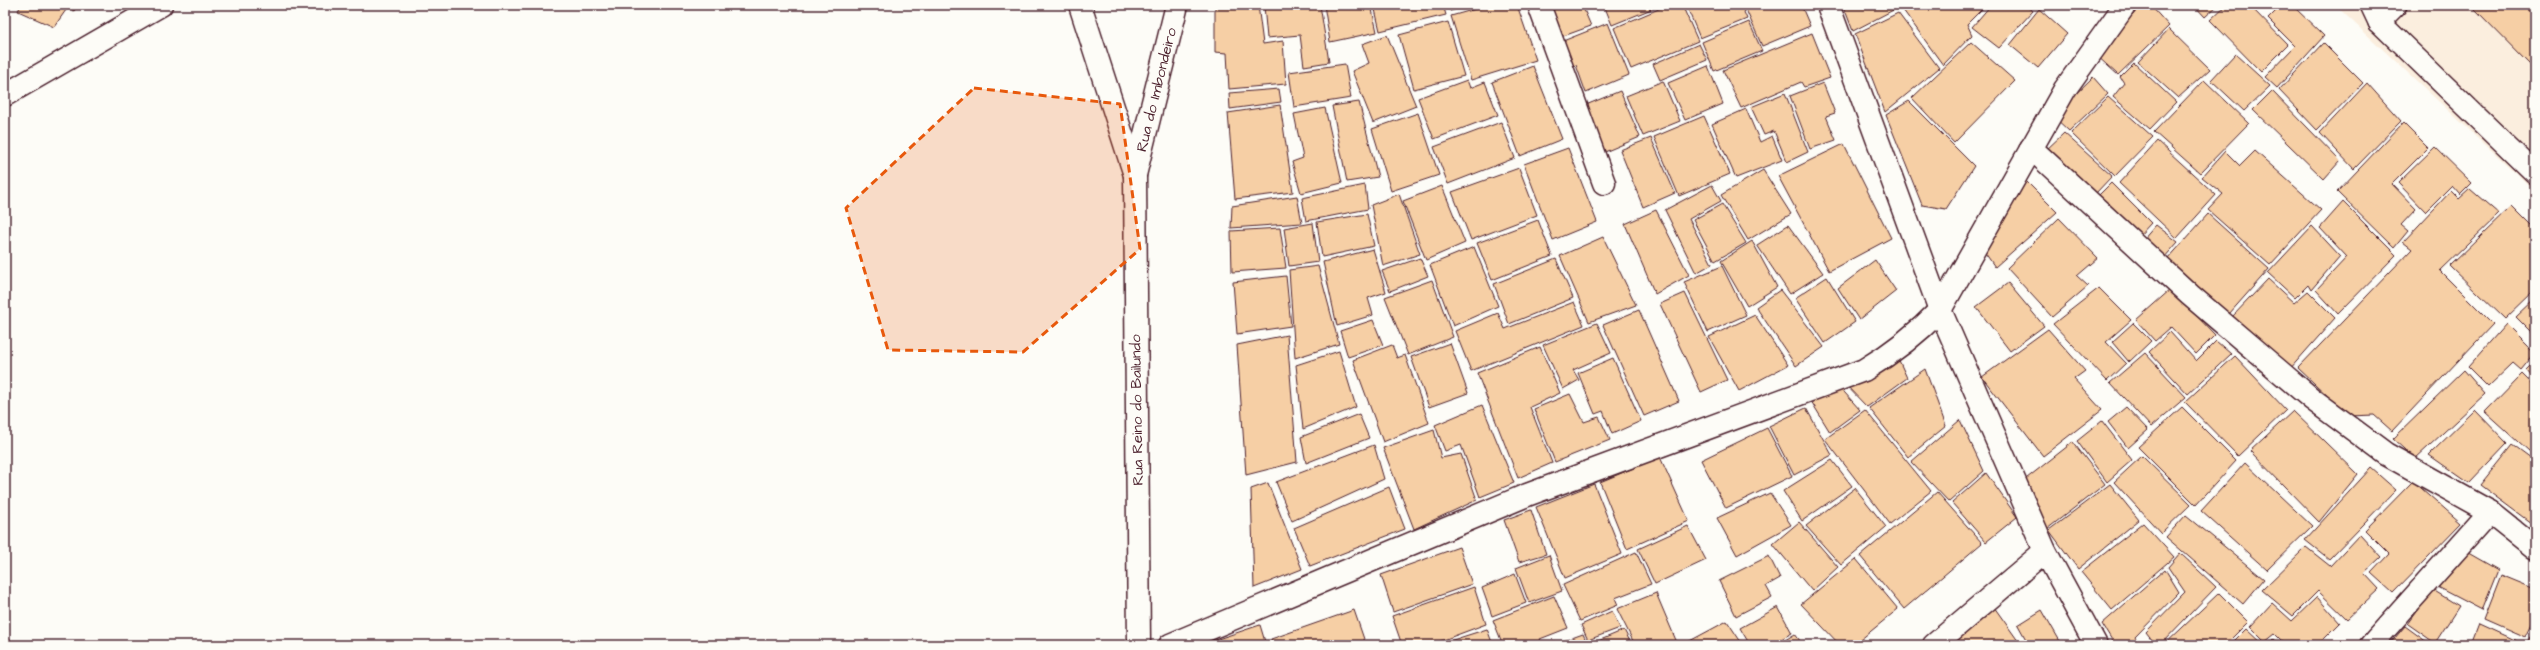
<svg xmlns="http://www.w3.org/2000/svg" width="2540" height="650" viewBox="0 0 2540 650" font-family="'Architects Daughter',sans-serif">
  <rect width="100%" height="100%" fill="#fdfcf7"/>
  <filter id="ink" filterUnits="userSpaceOnUse"><feTurbulence type="fractalNoise" baseFrequency=".025" numOctaves="2"/><feDisplacementMap in="SourceGraphic" scale="8" xChannelSelector="R" yChannelSelector="G"/><feConvolveMatrix kernelMatrix="1 2 1 2 8 2 1 2 1" color-interpolation-filters="sRGB"/></filter>
  <g filter="url(#ink)">
    <!-- built -->
    <path fill="#fbeede" d="M 2335,5 L 2535,5 L 2535,191 Z"/>
    <!-- building -->
    <g fill="#f6cfa5" stroke="#4a1f2b">
      <path d="M 21,5 L 56,5 L 66,10 L 54,27 L 18,11 Z"/>
      <path d="M 64,5 L 77,5 L 74,11 Z"/>
      <path d="M 1258,5 L 1263,44 L 1283,41 L 1286,84 L 1229,89 L 1227,53 L 1215,52 L 1215,7 Z"/>
      <path d="M 1320,5 L 1329,62 L 1304,66 L 1300,35 L 1267,38 L 1264,6 Z"/>
      <path d="M 1324,5 L 1371,5 L 1377,32 L 1330,42 Z"/>
      <path d="M 1374,5 L 1443,5 L 1446,15 L 1380,31 Z"/>
      <path d="M 1449,5 L 1472,5 L 1450,11 Z"/>
      <path d="M 1490,5 L 1517,5 L 1536,60 L 1471,80 L 1451,16 Z"/>
      <path d="M 1545,5 L 1582,5 L 1591,26 L 1558,38 Z"/>
      <path d="M 1604,5 L 1659,5 L 1659,6 L 1612,25 Z"/>
      <path d="M 1668,5 L 1682,5 L 1698,41 L 1631,69 L 1614,28 Z"/>
      <path d="M 1686,5 L 1741,5 L 1747,19 L 1700,38 Z"/>
      <path d="M 1744,5 L 1801,5 L 1810,26 L 1762,46 Z"/>
      <path d="M 1843,5 L 1898,5 L 1899,7 L 1853,31 Z"/>
      <path d="M 1909,5 L 1986,5 L 1967,24 L 1972,35 L 1943,65 L 1903,10 Z"/>
      <path d="M 1991,5 L 2026,5 L 2033,11 L 1999,48 L 1972,27 Z"/>
      <path d="M 2038,5 L 2046,5 L 2042,9 Z"/>
      <path d="M 2142,5 L 2150,5 L 2169,26 L 2118,75 L 2096,55 Z"/>
      <path d="M 2194,5 L 2218,5 L 2205,17 Z"/>
      <path d="M 2226,5 L 2249,5 L 2288,45 L 2261,72 L 2210,20 Z"/>
      <path d="M 2282,5 L 2292,5 L 2324,36 L 2277,88 L 2265,77 L 2295,46 L 2268,19 Z"/>
      <path d="M 2471,5 L 2535,5 L 2535,70 Z"/>
      <path d="M 2039,9 L 2067,34 L 2038,68 L 2010,45 Z"/>
      <path d="M 1898,13 L 1939,68 L 1885,112 L 1855,34 Z"/>
      <path d="M 1448,22 L 1464,76 L 1414,89 L 1399,35 Z"/>
      <path d="M 1749,22 L 1762,51 L 1714,71 L 1702,42 Z"/>
      <path d="M 1608,23 L 1629,75 L 1586,93 L 1576,65 L 1568,69 L 1558,43 Z"/>
      <path d="M 2169,29 L 2210,69 L 2178,98 L 2138,62 Z"/>
      <path d="M 1812,33 L 1830,78 L 1804,87 L 1801,82 L 1741,108 L 1723,70 Z"/>
      <path d="M 1387,35 L 1416,106 L 1373,123 L 1352,71 L 1369,63 L 1362,44 Z"/>
      <path d="M 1971,42 L 2015,81 L 1954,143 L 1912,98 Z"/>
      <path d="M 2323,43 L 2363,83 L 2317,130 L 2279,90 Z"/>
      <path d="M 1699,44 L 1707,60 L 1660,80 L 1653,64 Z"/>
      <path d="M 2235,54 L 2270,86 L 2244,111 L 2211,80 Z"/>
      <path d="M 2134,63 L 2176,102 L 2150,129 L 2113,97 L 2124,83 L 2120,77 Z"/>
      <path d="M 1345,64 L 1351,98 L 1294,107 L 1289,72 Z"/>
      <path d="M 1533,66 L 1562,139 L 1520,156 L 1492,82 Z"/>
      <path d="M 1708,66 L 1723,104 L 1685,120 L 1668,83 Z"/>
      <path d="M 2093,77 L 2108,94 L 2069,131 L 2053,116 Z"/>
      <path d="M 1467,80 L 1470,88 L 1485,82 L 1498,115 L 1434,139 L 1418,98 Z"/>
      <path d="M 2204,80 L 2249,123 L 2200,173 L 2154,132 Z"/>
      <path d="M 1663,81 L 1680,121 L 1643,136 L 1626,96 Z"/>
      <path d="M 1823,83 L 1835,113 L 1826,116 L 1836,140 L 1810,149 L 1790,96 Z"/>
      <path d="M 2367,83 L 2401,121 L 2354,169 L 2320,133 Z"/>
      <path d="M 1279,89 L 1281,102 L 1230,109 L 1229,93 Z"/>
      <path d="M 1620,91 L 1640,137 L 1600,154 L 1581,107 Z"/>
      <path d="M 2272,91 L 2340,161 L 2324,179 L 2253,110 Z"/>
      <path d="M 1785,93 L 1808,152 L 1787,162 L 1774,131 L 1764,135 L 1751,107 Z"/>
      <path d="M 2108,97 L 2153,137 L 2115,176 L 2071,133 Z"/>
      <path d="M 1909,101 L 1974,166 L 1946,209 L 1922,205 L 1886,115 Z"/>
      <path d="M 1359,102 L 1378,177 L 1347,182 L 1332,106 Z"/>
      <path d="M 1280,105 L 1293,192 L 1235,199 L 1228,113 Z"/>
      <path d="M 1325,108 L 1342,183 L 1301,193 L 1292,162 L 1303,158 L 1294,114 Z"/>
      <path d="M 1746,109 L 1760,142 L 1772,136 L 1782,160 L 1736,178 L 1712,124 Z"/>
      <path d="M 1418,113 L 1439,175 L 1391,191 L 1372,129 Z"/>
      <path d="M 1704,116 L 1730,174 L 1679,196 L 1654,137 Z"/>
      <path d="M 1501,122 L 1515,158 L 1448,184 L 1434,147 Z"/>
      <path d="M 2403,123 L 2428,148 L 2392,184 L 2416,209 L 2401,225 L 2408,231 L 2394,248 L 2337,192 Z"/>
      <path d="M 2064,133 L 2112,176 L 2095,194 L 2045,151 Z"/>
      <path d="M 1651,138 L 1675,193 L 1643,207 L 1620,150 Z"/>
      <path d="M 2157,141 L 2216,195 L 2177,238 L 2119,183 Z"/>
      <path d="M 1844,144 L 1891,238 L 1829,271 L 1778,176 Z"/>
      <path d="M 2435,147 L 2472,183 L 2460,195 L 2452,186 L 2426,212 L 2398,183 Z"/>
      <path d="M 1568,148 L 1597,222 L 1553,240 L 1524,164 Z"/>
      <path d="M 2225,151 L 2240,166 L 2255,151 L 2321,210 L 2270,265 L 2208,210 L 2223,194 L 2202,177 Z"/>
      <path d="M 1519,168 L 1537,215 L 1471,240 L 1452,192 Z"/>
      <path d="M 1763,170 L 1791,214 L 1748,240 L 1721,195 Z"/>
      <path d="M 2025,180 L 2057,212 L 1995,267 L 1983,250 Z"/>
      <path d="M 2111,183 L 2151,223 L 2139,236 L 2097,197 Z"/>
      <path d="M 1365,185 L 1368,209 L 1306,221 L 1302,198 Z"/>
      <path d="M 1712,185 L 1721,201 L 1689,219 L 1712,264 L 1696,273 L 1665,210 Z"/>
      <path d="M 1442,186 L 1465,243 L 1426,260 L 1403,201 Z"/>
      <path d="M 2470,189 L 2499,214 L 2440,271 L 2493,324 L 2392,431 L 2374,415 L 2349,416 L 2298,368 L 2412,249 L 2403,242 L 2451,191 L 2459,199 Z"/>
      <path d="M 1399,194 L 1420,254 L 1383,266 L 1371,205 Z"/>
      <path d="M 1297,196 L 1302,223 L 1231,228 L 1232,206 Z"/>
      <path d="M 2343,202 L 2396,255 L 2338,314 L 2316,290 L 2347,257 L 2320,228 Z"/>
      <path d="M 1722,204 L 1746,243 L 1715,261 L 1693,220 Z"/>
      <path d="M 2512,206 L 2535,229 L 2535,290 L 2505,319 L 2450,266 Z"/>
      <path d="M 1656,210 L 1689,275 L 1655,294 L 1625,224 Z"/>
      <path d="M 1367,214 L 1374,246 L 1322,257 L 1317,222 Z"/>
      <path d="M 2208,214 L 2269,269 L 2229,314 L 2167,260 Z"/>
      <path d="M 2059,218 L 2098,258 L 2077,276 L 2088,286 L 2052,317 L 2007,268 Z"/>
      <path d="M 1538,220 L 1552,256 L 1492,280 L 1477,243 Z"/>
      <path d="M 1313,223 L 1318,262 L 1289,266 L 1284,228 Z"/>
      <path d="M 1788,225 L 1823,273 L 1790,294 L 1757,245 Z"/>
      <path d="M 2156,225 L 2178,242 L 2163,259 L 2142,241 Z"/>
      <path d="M 2312,226 L 2340,256 L 2311,290 L 2308,285 L 2295,298 L 2268,273 Z"/>
      <path d="M 1280,228 L 1286,268 L 1232,272 L 1231,231 Z"/>
      <path d="M 1603,237 L 1636,305 L 1589,322 L 1560,256 Z"/>
      <path d="M 1752,241 L 1777,287 L 1747,306 L 1721,261 Z"/>
      <path d="M 1474,247 L 1498,306 L 1453,326 L 1430,265 Z"/>
      <path d="M 1373,249 L 1386,292 L 1368,298 L 1373,315 L 1337,326 L 1323,262 Z"/>
      <path d="M 1420,258 L 1428,276 L 1390,291 L 1382,271 Z"/>
      <path d="M 1556,259 L 1573,298 L 1509,324 L 1494,284 Z"/>
      <path d="M 1875,260 L 1896,291 L 1859,320 L 1838,288 Z"/>
      <path d="M 1318,266 L 1339,344 L 1295,358 L 1289,270 Z"/>
      <path d="M 1722,266 L 1746,315 L 1708,332 L 1684,282 Z"/>
      <path d="M 1286,276 L 1291,326 L 1237,334 L 1233,282 Z"/>
      <path d="M 1827,277 L 1855,322 L 1825,343 L 1795,298 Z"/>
      <path d="M 2268,279 L 2294,303 L 2308,291 L 2335,318 L 2289,370 L 2232,317 Z"/>
      <path d="M 1432,280 L 1453,337 L 1408,355 L 1385,297 Z"/>
      <path d="M 2008,283 L 2044,326 L 2010,351 L 1976,307 Z"/>
      <path d="M 2099,288 L 2131,320 L 2106,342 L 2126,363 L 2107,381 L 2053,324 Z"/>
      <path d="M 2171,289 L 2215,335 L 2196,354 L 2171,327 L 2155,341 L 2136,320 Z"/>
      <path d="M 1780,290 L 1824,347 L 1796,366 L 1756,307 Z"/>
      <path d="M 1685,293 L 1727,380 L 1701,392 L 1660,304 Z"/>
      <path d="M 2535,299 L 2535,336 L 2516,317 Z"/>
      <path d="M 1574,302 L 1584,325 L 1471,371 L 1455,331 L 1498,313 L 1505,329 Z"/>
      <path d="M 1639,310 L 1679,401 L 1644,416 L 1603,325 Z"/>
      <path d="M 1755,315 L 1788,365 L 1739,391 L 1709,337 Z"/>
      <path d="M 1373,320 L 1383,345 L 1348,357 L 1340,331 Z"/>
      <path d="M 1597,323 L 1611,353 L 1573,370 L 1579,380 L 1563,389 L 1543,345 Z"/>
      <path d="M 2133,323 L 2151,341 L 2129,362 L 2112,342 Z"/>
      <path d="M 2506,324 L 2535,353 L 2521,370 L 2513,363 L 2488,387 L 2468,367 Z"/>
      <path d="M 2048,329 L 2085,371 L 2074,379 L 2102,410 L 2043,456 L 1982,377 Z"/>
      <path d="M 2170,332 L 2196,361 L 2216,341 L 2231,354 L 2188,394 L 2149,352 Z"/>
      <path d="M 1287,335 L 1297,462 L 1246,475 L 1237,345 Z"/>
      <path d="M 1450,343 L 1468,393 L 1429,407 L 1411,357 Z"/>
      <path d="M 1392,345 L 1397,358 L 1405,355 L 1429,423 L 1383,442 L 1353,360 Z"/>
      <path d="M 1540,347 L 1560,393 L 1530,407 L 1552,463 L 1518,478 L 1477,373 Z"/>
      <path d="M 1339,351 L 1356,407 L 1303,429 L 1296,365 Z"/>
      <path d="M 2145,353 L 2186,397 L 2151,427 L 2110,383 Z"/>
      <path d="M 1897,356 L 1907,378 L 1867,407 L 1843,382 Z"/>
      <path d="M 2235,356 L 2286,410 L 2238,456 L 2185,402 Z"/>
      <path d="M 1613,358 L 1641,421 L 1612,434 L 1603,411 L 1595,414 L 1578,373 Z"/>
      <path d="M 2535,361 L 2535,380 L 2526,370 Z"/>
      <path d="M 1925,369 L 1946,426 L 1908,457 L 1869,408 Z"/>
      <path d="M 2464,370 L 2485,394 L 2415,459 L 2393,439 Z"/>
      <path d="M 2522,374 L 2535,387 L 2535,445 L 2529,452 L 2485,412 Z"/>
      <path d="M 1837,384 L 1860,410 L 1830,432 L 1811,401 Z"/>
      <path d="M 1570,394 L 1584,422 L 1599,417 L 1610,440 L 1555,462 L 1534,409 Z"/>
      <path d="M 1482,405 L 1514,483 L 1480,497 L 1461,445 L 1445,451 L 1435,425 Z"/>
      <path d="M 2126,407 L 2148,430 L 2128,448 L 2108,422 Z"/>
      <path d="M 2182,407 L 2236,461 L 2196,505 L 2138,447 Z"/>
      <path d="M 1806,408 L 1832,455 L 1794,475 L 1769,426 Z"/>
      <path d="M 1865,410 L 1931,491 L 1890,524 L 1825,439 Z"/>
      <path d="M 2475,410 L 2507,443 L 2469,483 L 2429,455 Z"/>
      <path d="M 2293,411 L 2358,474 L 2319,522 L 2250,451 Z"/>
      <path d="M 1359,414 L 1369,438 L 1306,463 L 1301,437 Z"/>
      <path d="M 1960,420 L 1984,471 L 1949,502 L 1911,462 Z"/>
      <path d="M 2102,421 L 2132,460 L 2107,482 L 2077,441 Z"/>
      <path d="M 1767,428 L 1792,476 L 1726,508 L 1701,460 Z"/>
      <path d="M 1434,430 L 1441,458 L 1461,454 L 1477,500 L 1414,529 L 1383,448 Z"/>
      <path d="M 2073,442 L 2105,484 L 2047,529 L 2029,505 L 2035,499 L 2022,482 Z"/>
      <path d="M 1374,445 L 1384,479 L 1292,521 L 1276,482 Z"/>
      <path d="M 2512,445 L 2535,462 L 2535,526 L 2480,485 Z"/>
      <path d="M 2142,456 L 2191,504 L 2161,533 L 2114,482 Z"/>
      <path d="M 1660,457 L 1689,521 L 1627,549 L 1600,482 Z"/>
      <path d="M 1832,460 L 1852,486 L 1802,521 L 1783,491 Z"/>
      <path d="M 2245,463 L 2312,526 L 2267,570 L 2201,511 Z"/>
      <path d="M 2371,468 L 2396,490 L 2329,559 L 2305,540 Z"/>
      <path d="M 1986,473 L 2017,517 L 1986,542 L 1952,503 Z"/>
      <path d="M 2413,481 L 2461,523 L 2393,593 L 2371,573 L 2389,554 L 2365,530 Z"/>
      <path d="M 1268,483 L 1302,569 L 1254,588 L 1251,489 Z"/>
      <path d="M 1594,484 L 1622,554 L 1565,578 L 1536,507 Z"/>
      <path d="M 2110,484 L 2139,520 L 2078,569 L 2049,530 Z"/>
      <path d="M 1389,487 L 1405,529 L 1310,566 L 1294,528 Z"/>
      <path d="M 1855,488 L 1886,527 L 1841,565 L 1806,526 Z"/>
      <path d="M 1937,492 L 1982,543 L 1904,609 L 1860,556 Z"/>
      <path d="M 1770,493 L 1791,525 L 1737,555 L 1717,518 Z"/>
      <path d="M 1531,510 L 1546,554 L 1519,562 L 1504,520 Z"/>
      <path d="M 2186,515 L 2264,579 L 2243,604 L 2166,537 Z"/>
      <path d="M 1799,522 L 1838,567 L 1812,591 L 1773,544 Z"/>
      <path d="M 2143,523 L 2174,557 L 2112,610 L 2081,572 Z"/>
      <path d="M 1688,526 L 1706,560 L 1655,584 L 1638,549 Z"/>
      <path d="M 2360,534 L 2381,557 L 2364,573 L 2379,589 L 2347,619 L 2318,591 L 2293,616 L 2262,590 L 2306,547 L 2330,566 Z"/>
      <path d="M 1459,547 L 1472,584 L 1393,612 L 1381,575 Z"/>
      <path d="M 2463,550 L 2498,570 L 2482,610 L 2436,586 Z"/>
      <path d="M 1636,552 L 1651,584 L 1615,598 L 1618,605 L 1580,621 L 1563,585 Z"/>
      <path d="M 2180,553 L 2216,587 L 2160,645 L 2156,645 L 2146,632 L 2185,592 L 2168,567 Z"/>
      <path d="M 1549,555 L 1562,591 L 1529,603 L 1516,568 Z"/>
      <path d="M 1769,556 L 1780,578 L 1766,586 L 1772,597 L 1736,616 L 1719,581 Z"/>
      <path d="M 1856,559 L 1898,609 L 1854,645 L 1840,645 L 1801,604 Z"/>
      <path d="M 2165,569 L 2179,592 L 2135,637 L 2140,645 L 2115,645 L 2102,624 Z"/>
      <path d="M 1515,574 L 1526,603 L 1492,616 L 1482,588 Z"/>
      <path d="M 2501,575 L 2535,589 L 2535,616 L 2525,637 L 2484,619 Z"/>
      <path d="M 1474,587 L 1486,624 L 1430,645 L 1402,645 L 1392,616 Z"/>
      <path d="M 2433,590 L 2459,606 L 2435,643 L 2408,624 Z"/>
      <path d="M 1656,593 L 1678,645 L 1635,645 L 1617,609 Z"/>
      <path d="M 2219,593 L 2248,622 L 2225,645 L 2164,645 Z"/>
      <path d="M 1554,596 L 1568,628 L 1540,639 L 1543,645 L 1503,645 L 1493,620 Z"/>
      <path d="M 2317,597 L 2340,623 L 2318,645 L 2286,645 L 2275,634 L 2265,642 L 2250,627 L 2272,603 L 2292,621 Z"/>
      <path d="M 1778,607 L 1792,633 L 1770,645 L 1750,645 L 1740,628 Z"/>
      <path d="M 1994,607 L 2021,645 L 1947,645 Z"/>
      <path d="M 1354,610 L 1366,645 L 1272,645 L 1271,639 Z"/>
      <path d="M 2042,610 L 2061,643 L 2058,645 L 2029,645 L 2018,625 Z"/>
      <path d="M 1612,611 L 1620,628 L 1588,640 L 1581,625 Z"/>
      <path d="M 1727,621 L 1743,645 L 1687,645 L 1686,643 Z"/>
      <path d="M 2479,624 L 2525,645 L 2471,645 Z"/>
      <path d="M 1260,625 L 1266,645 L 1203,645 L 1203,644 Z"/>
      <path d="M 2405,626 L 2431,645 L 2389,645 Z"/>
      <path d="M 1487,629 L 1493,645 L 1437,645 Z"/>
      <path d="M 2246,629 L 2262,644 L 2230,645 Z"/>
      <path d="M 1624,630 L 1632,645 L 1591,644 Z"/>
      <path d="M 1583,634 L 1588,645 L 1555,645 L 1555,644 Z"/>
      <path d="M 1795,634 L 1803,645 L 1777,645 Z"/>
      <path d="M 2531,637 L 2535,639 L 2535,645 L 2527,645 Z"/>
      <path d="M 2274,639 L 2280,645 L 2268,645 Z"/>
    </g>
    <g fill="none" stroke-linecap="round" stroke-linejoin="round">
      <!-- service casing -->
      <g stroke="#4a1f2b" stroke-width="24">
        <g id="service">
          <path d="M 2371,5 L 2379,22 L 2535,173"/>
          <path d="M 2379,22 L 2396,5"/>
        </g>
      </g>
      <!-- minor casing -->
      <g stroke="#4a1f2b" stroke-width="25">
        <g id="minor">
          <path d="M 1080,5 L 1135,175"/>
          <path d="M 1539,5 L 1604,183"/>
          <path d="M 1828,5 L 1940,310 L 2045,551 L 2096,645"/>
          <path d="M 5,95 L 161,5"/>
          <path d="M 2031,148 L 2190,295 L 2312,399 L 2386,454 L 2490,512 L 2535,548"/>
          <path d="M 1170,645 L 1527,495 L 1864,370 C 1894,352 1916,335 1940,310 L 2065,89 L 2125,5"/>
          <path d="M 1934,645 L 2045,551"/>
          <path d="M 2371,645 L 2490,512"/>
        </g>
      </g>
      <!-- tertiary casing -->
      <g stroke="#4a1f2b" stroke-width="25">
        <g id="tertiary">
          <path id="s1" d="M 1139,645 L 1135,175 L 1177,5"/>
        </g>
      </g>
      <!-- service -->
      <use href="#service" stroke="#fdfcf7" stroke-width="21"/>
      <!-- minor -->
      <use href="#minor" stroke="#fdfcf7" stroke-width="22"/>
      <!-- tertiary -->
      <use href="#tertiary" stroke="#fdfcf7" stroke-width="22"/>
    </g>
  </g>
  <!-- marked area -->
  <path fill="#e8590c" fill-opacity="0.2" stroke="#e8590c" stroke-width="3" stroke-dasharray="8 5" stroke-linejoin="round" d="M 974,88 L 1120,104 L 1140,249 L 1023,352 L 888,350 L 846,208 Z"/>
  <g text-anchor="middle" dominant-baseline="central" stroke-width="3" stroke-linejoin="round" paint-order="stroke">
    <!-- street labels -->
    <g font-size="15" fill="#4a1f2b" stroke="#fdfcf7">
      <text stroke="none"><textPath href="#s1" startOffset="558">Rua do Imbondeiro</textPath></text>
      <text transform="translate(1137 410) rotate(-91)">Rua Reino do Bailundo</text>
    </g>
  </g>
  <!-- margin -->
  <rect width="2540" height="650" fill="none" stroke="#fdfcf7" stroke-width="20"/>
  <rect x="10" y="10" width="2520" height="630" fill="none" stroke="#4a1f2b" stroke-width="1.5" filter="url(#ink)"/>
</svg>
